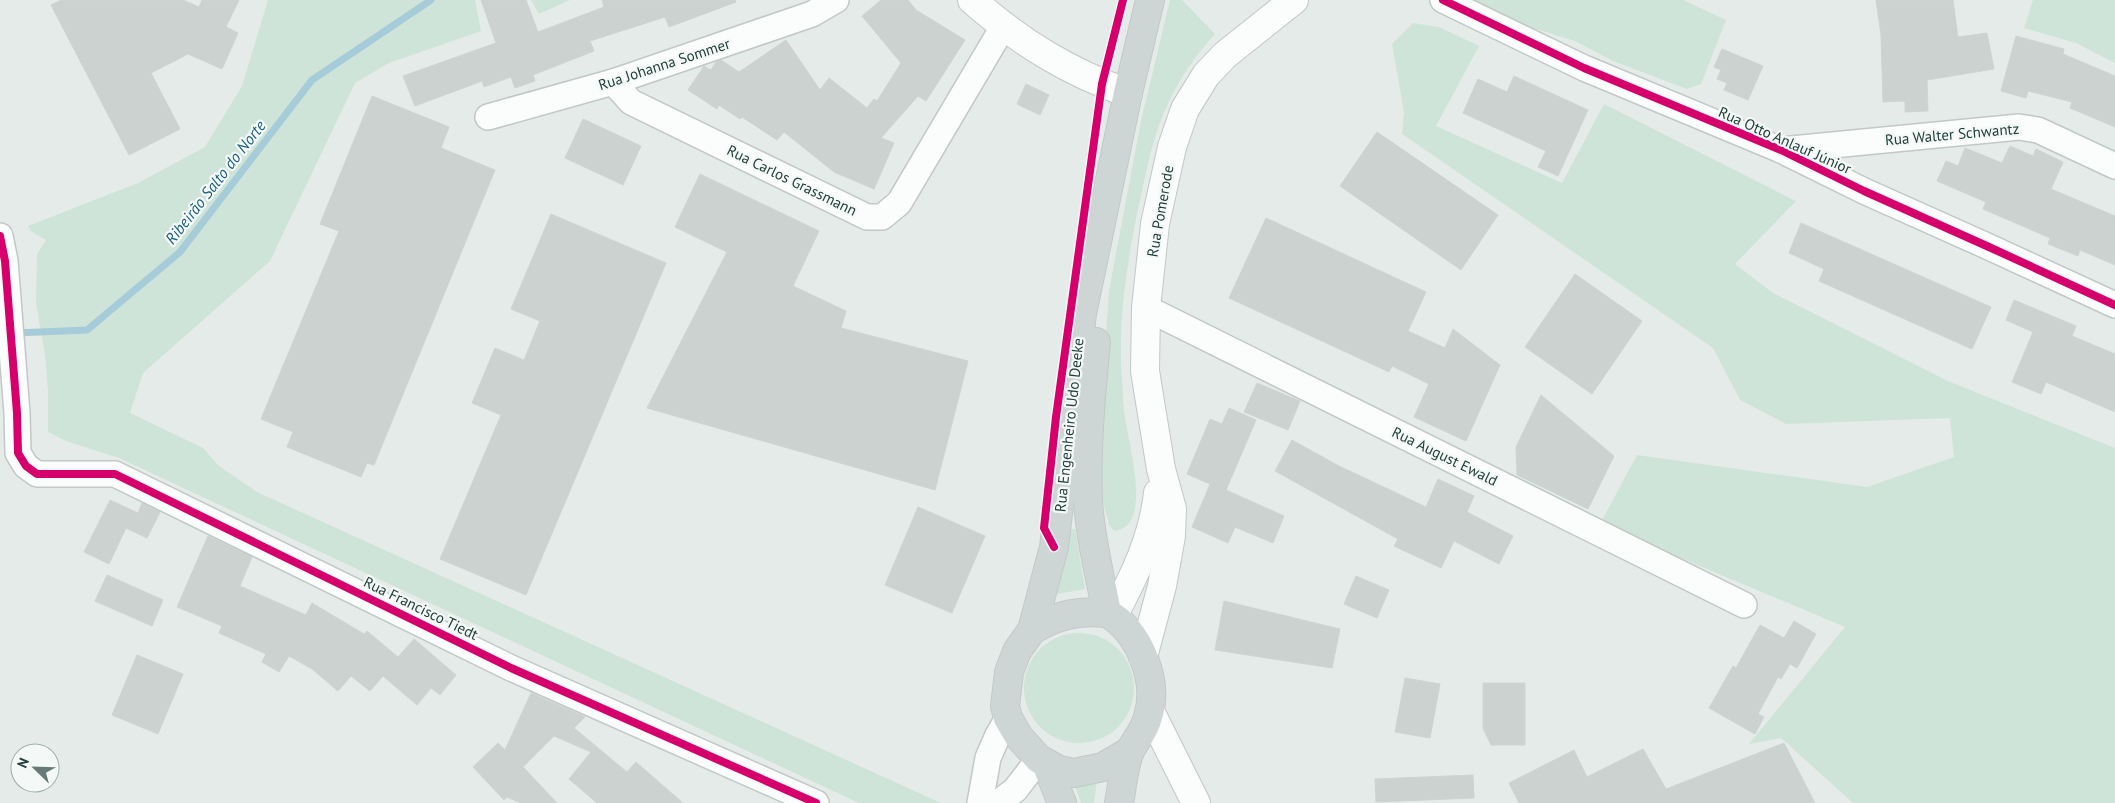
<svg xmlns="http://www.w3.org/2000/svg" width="2115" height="803" viewBox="0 0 2115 803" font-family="'PT Sans',sans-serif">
  <rect width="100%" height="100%" fill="#e5ebe9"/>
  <!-- green -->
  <g fill="#cee4d8">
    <path d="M 268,0 L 475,0 L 481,31 L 389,63 L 355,83 L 270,261 L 143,373 L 130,413 L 203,448 L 219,466 L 257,492 L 941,803 L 859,803 L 119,458 L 66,441 L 48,432 L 48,391 L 45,355 L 36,303 L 37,254 L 46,240 L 32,232 L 28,226 L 138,183 L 205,147 L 242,86 Z"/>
    <path d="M 531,0 L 570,0 L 539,14 Z"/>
    <path d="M 1170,0 L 1182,0 L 1215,34 C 1195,56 1179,79 1167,106 C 1155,131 1149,159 1143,186 C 1129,249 1117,316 1122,381 C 1123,393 1123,406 1125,418 C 1128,441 1154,528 1114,531 L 1109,525 L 1101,494 L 1099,435 L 1109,291 L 1141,121 Z"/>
    <path d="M 1470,0 L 1683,0 L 1726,20 L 1701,84 L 1687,89 L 1613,61 L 1575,41 L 1533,28 Z"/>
    <path d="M 2033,0 L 2115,0 L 2115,63 L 2076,43 L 2024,28 Z"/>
    <path d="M 1413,23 L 1439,27 L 1479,46 L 1436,126 L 1562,183 L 1604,104 L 1796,201 L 1735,264 L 1773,293 L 1948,381 L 2115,448 L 2115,803 L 1853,803 L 1781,738 L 1749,744 L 1845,627 L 1600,524 L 1637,455 L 1867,487 L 1954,457 L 1950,418 L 1786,424 L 1740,400 L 1713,348 L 1402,134 L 1404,112 L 1392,44 Z"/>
    <path d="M 1071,529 L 1075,529 L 1085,589 L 1057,594 Z"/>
    <circle cx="1079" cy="688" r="55"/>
    <path d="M 1072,777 L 1097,780 L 1094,803 L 1081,803 Z"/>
  </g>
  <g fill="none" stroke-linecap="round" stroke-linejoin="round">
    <!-- stream -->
    <path stroke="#a6ccda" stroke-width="7" d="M 15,333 L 87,330 L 180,252 L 312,80 L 431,0"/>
  </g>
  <!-- building -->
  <g fill="#ccd2d0" stroke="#ced4d2">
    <path d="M 61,0 L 183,0 L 199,7 L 202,0 L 239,0 L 226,27 L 238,33 L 222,69 L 188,54 L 151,73 L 180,129 L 129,155 L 51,5 Z"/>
    <path d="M 481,0 L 526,0 L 538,32 L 604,7 L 602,0 L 735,0 L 736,2 L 669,27 L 665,17 L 590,41 L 594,51 L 533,75 L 535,81 L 515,88 L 511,77 L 484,87 L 482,81 L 415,106 L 403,76 L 496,43 Z"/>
    <path d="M 881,0 L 908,0 L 916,10 L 965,40 L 926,101 L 918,96 L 881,138 L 894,143 L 874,189 L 834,172 L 784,132 L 777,140 L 742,117 L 740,119 L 719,105 L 717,109 L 688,90 L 704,66 L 711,70 L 716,62 L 721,60 L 739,72 L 786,40 L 820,90 L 829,78 L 867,108 L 874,99 L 877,101 L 901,63 L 862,16 Z"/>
    <path d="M 1876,0 L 1953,0 L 1958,37 L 1987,33 L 1994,69 L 1927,80 L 1928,111 L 1905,112 L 1905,101 L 1883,102 L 1881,35 Z"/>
    <path d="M 2016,36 L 2064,49 L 2063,54 L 2115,76 L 2115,127 L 2070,108 L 2072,102 L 2028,91 L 2026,98 L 2001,91 Z"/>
    <path d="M 1722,49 L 1763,66 L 1748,100 L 1724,90 L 1727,83 L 1717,79 L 1721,70 L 1714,67 Z"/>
    <path d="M 1514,76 L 1588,110 L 1558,176 L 1538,167 L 1546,151 L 1463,113 L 1478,79 L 1507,92 Z"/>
    <path d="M 1026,84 L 1049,95 L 1040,115 L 1017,104 Z"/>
    <path d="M 372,96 L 449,127 L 441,148 L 495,170 L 374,465 L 367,463 L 361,477 L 287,447 L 293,432 L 261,419 L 339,231 L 320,224 Z"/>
    <path d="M 583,119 L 641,146 L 623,185 L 565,158 Z"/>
    <path d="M 1377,132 L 1498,215 L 1461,270 L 1340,186 Z"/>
    <path d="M 2010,146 L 2033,156 L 2036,149 L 2063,162 L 2051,189 L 2115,216 L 2115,265 L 2080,250 L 2078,256 L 2048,244 L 2050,238 L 1983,209 L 1986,202 L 1937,181 L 1946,161 L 1958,166 L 1965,148 L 2002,163 Z"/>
    <path d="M 700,174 L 819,231 L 793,286 L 846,311 L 841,328 L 968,361 L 935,490 L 647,408 L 727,252 L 675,227 Z"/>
    <path d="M 551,214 L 666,263 L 526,595 L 440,559 L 501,415 L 472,403 L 495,348 L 524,360 L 540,321 L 511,309 Z"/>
    <path d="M 1266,218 L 1426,292 L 1408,331 L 1445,348 L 1453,329 L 1500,365 L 1466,441 L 1414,417 L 1429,384 L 1392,366 L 1389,372 L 1229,298 Z"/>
    <path d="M 1801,223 L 1991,307 L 1972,349 L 1819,281 L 1824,269 L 1789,253 Z"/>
    <path d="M 1575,274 L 1642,321 L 1592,394 L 1525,347 Z"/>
    <path d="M 2014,300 L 2076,326 L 2072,336 L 2115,354 L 2115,412 L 2046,382 L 2041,394 L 2012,382 L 2033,332 L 2006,320 Z"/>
    <path d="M 1257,383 L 1300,401 L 1288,430 L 1244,412 Z"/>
    <path d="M 1541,395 L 1614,456 L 1588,509 L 1517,475 L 1516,447 Z"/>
    <path d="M 1229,408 L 1256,420 L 1226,490 L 1284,516 L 1273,543 L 1235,527 L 1228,543 L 1192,527 L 1210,484 L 1187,474 L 1210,419 L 1222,424 Z"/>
    <path d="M 1292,440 L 1337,465 L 1426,507 L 1438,479 L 1474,496 L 1467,512 L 1513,536 L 1499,564 L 1454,541 L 1441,568 L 1394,546 L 1398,539 L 1275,471 Z"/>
    <path d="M 110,500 L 138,513 L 142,503 L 160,512 L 147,538 L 126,528 L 109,564 L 84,552 Z"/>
    <path d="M 918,507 L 985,536 L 952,613 L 885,585 Z"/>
    <path d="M 208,536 L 252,557 L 240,586 L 306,615 L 312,603 L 364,634 L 367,631 L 398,657 L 414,639 L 456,675 L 440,695 L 431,688 L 417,705 L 383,676 L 370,691 L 351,676 L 338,691 L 312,669 L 289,656 L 279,672 L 262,662 L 266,654 L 219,633 L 222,626 L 177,607 Z"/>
    <path d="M 107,575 L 163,600 L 152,626 L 95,601 Z"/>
    <path d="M 1356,576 L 1389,590 L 1377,618 L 1344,604 Z"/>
    <path d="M 1224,601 L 1340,629 L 1332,668 L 1215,650 Z"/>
    <path d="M 1794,621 L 1816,634 L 1797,668 L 1790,664 L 1781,679 L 1778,677 L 1758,714 L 1764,717 L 1755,734 L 1709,708 L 1733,666 L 1736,668 L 1760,625 L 1784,638 Z"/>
    <path d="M 137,655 L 183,674 L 158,734 L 112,715 Z"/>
    <path d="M 1405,678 L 1440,684 L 1430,738 L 1395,732 Z"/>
    <path d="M 1483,683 L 1525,683 L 1525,745 L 1491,745 L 1483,728 Z"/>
    <path d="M 531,693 L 585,717 L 574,728 L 627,772 L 636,762 L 683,803 L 597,803 L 569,779 L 591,752 L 554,736 L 523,767 L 557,803 L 521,803 L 507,797 L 504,800 L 473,767 L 498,743 L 505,750 Z"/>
    <path d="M 1784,743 L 1815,803 L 1519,803 L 1509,783 L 1574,750 L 1587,777 L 1643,749 L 1666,789 Z"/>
    <path d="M 1473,775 L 1474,798 L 1376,802 L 1375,779 Z"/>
  </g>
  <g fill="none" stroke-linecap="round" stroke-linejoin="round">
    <!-- minor casing -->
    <g stroke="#c2c8c6" stroke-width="28">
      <g id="minor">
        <path d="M 1443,0 L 1584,68 L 1781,150 L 1864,191 L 1989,247 L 2115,305"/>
        <path d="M 613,82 L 631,102 L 867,217 L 882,217 L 899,203 L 1003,27"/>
        <path d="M 488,117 L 613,82 L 812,14 L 836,0"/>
        <path d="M 1781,150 L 2019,127 L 2038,130 L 2115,166"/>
        <path d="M 0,236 L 5,261 L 17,413 L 18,453 L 26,466 L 37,474 L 115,474 L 511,668 L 816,803"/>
        <path d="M 1146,308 L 1744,605"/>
        <path d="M 980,803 L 988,758 L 998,735 L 1008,718"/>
        <path d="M 998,803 L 1015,790 L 1039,759"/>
      </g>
    </g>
    <!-- tertiary casing -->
    <g stroke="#c2c8c6" stroke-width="30">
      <g id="tertiary">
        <path d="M 972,0 C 1020,42 1068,72 1128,93"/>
        <path d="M 1150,711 L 1196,803"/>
      </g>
    </g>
    <!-- secondary casing -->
    <g stroke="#c1c8c6" stroke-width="30">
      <g id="secondary">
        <path d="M 1113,616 C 1134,577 1153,538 1158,493"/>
        <path d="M 1143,657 L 1162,586 L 1171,536 L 1172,509 L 1161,469 L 1145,371 L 1146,308 L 1155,224 L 1172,147 L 1185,109 L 1206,75 L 1225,55 L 1294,0"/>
      </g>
    </g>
    <!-- primary casing -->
    <g stroke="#c1cac8" stroke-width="30">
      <g id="primary">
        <path d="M 1096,342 C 1091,394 1086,448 1088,500 C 1090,537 1100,576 1107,613 C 1140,632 1159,681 1148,717 C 1144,732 1136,739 1130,751 C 1124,764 1122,788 1119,803"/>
        <path d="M 1032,630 C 1057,615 1079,610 1107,613"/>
        <path d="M 1130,751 L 1103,767 L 1074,773 L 1059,770 L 1039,759 L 1019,737 L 1008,718 L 1005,706 L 1009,672 L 1017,651 L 1032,630 L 1054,547 L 1082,314 L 1128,93 L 1150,0"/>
        <path d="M 1046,763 L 1062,803"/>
      </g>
    </g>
    <!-- minor -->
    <use href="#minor" stroke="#fbfcfc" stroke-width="25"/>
    <!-- tertiary -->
    <use href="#tertiary" stroke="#fbfcfc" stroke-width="28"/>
    <!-- secondary -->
    <use href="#secondary" stroke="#fbfcfc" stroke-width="28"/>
    <!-- primary -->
    <use href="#primary" stroke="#ced6d5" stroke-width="28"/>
    <!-- cycleway casing -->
    <g stroke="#f4f9f7" stroke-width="11">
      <g id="cycleway">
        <path d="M 1443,0 L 1584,68 L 1781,150 L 1864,191 L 1989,247 L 2115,305"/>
        <path d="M 0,236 L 5,261 L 17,413 L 18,453 L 26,466 L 37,474 L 115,474 L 511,668 L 816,803"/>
        <path d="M 1054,547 L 1044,528 L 1056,417 L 1102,84 L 1123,0"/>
      </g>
    </g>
    <!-- cycleway -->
    <use href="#cycleway" stroke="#d6006c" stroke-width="8"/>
  </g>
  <g text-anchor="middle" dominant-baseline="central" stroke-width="4.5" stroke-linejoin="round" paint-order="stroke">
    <!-- street labels -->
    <g font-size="15" fill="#223f3b" stroke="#f4f9f7">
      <text transform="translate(664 64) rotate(-18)">Rua Johanna Sommer</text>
      <text transform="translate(1952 134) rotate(-5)">Rua Walter Schwantz</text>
      <text transform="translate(1785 140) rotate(24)">Rua Otto Anlauf Júnior</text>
      <text transform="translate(792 180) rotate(26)">Rua Carlos Grassmann</text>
      <text transform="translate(1160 211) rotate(-80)">Rua Pomerode</text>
      <text transform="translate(1069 425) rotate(-84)">Rua Engenheiro Udo Deeke</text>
      <text transform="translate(1445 456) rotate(26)">Rua August Ewald</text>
      <text transform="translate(421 608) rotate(26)">Rua Francisco Tiedt</text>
    </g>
    <!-- water labels -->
    <g font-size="16" font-style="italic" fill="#1b5e7c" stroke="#f4f9f7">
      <text transform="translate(215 182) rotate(-52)">Ribeirão Salto do Norte</text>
    </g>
  </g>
  <!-- north arrow -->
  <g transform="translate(35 768) rotate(293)"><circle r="24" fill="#f4f9f7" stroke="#a0afac"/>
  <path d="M0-4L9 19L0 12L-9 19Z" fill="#667b78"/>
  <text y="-8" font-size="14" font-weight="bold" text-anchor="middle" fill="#223f3b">N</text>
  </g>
</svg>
